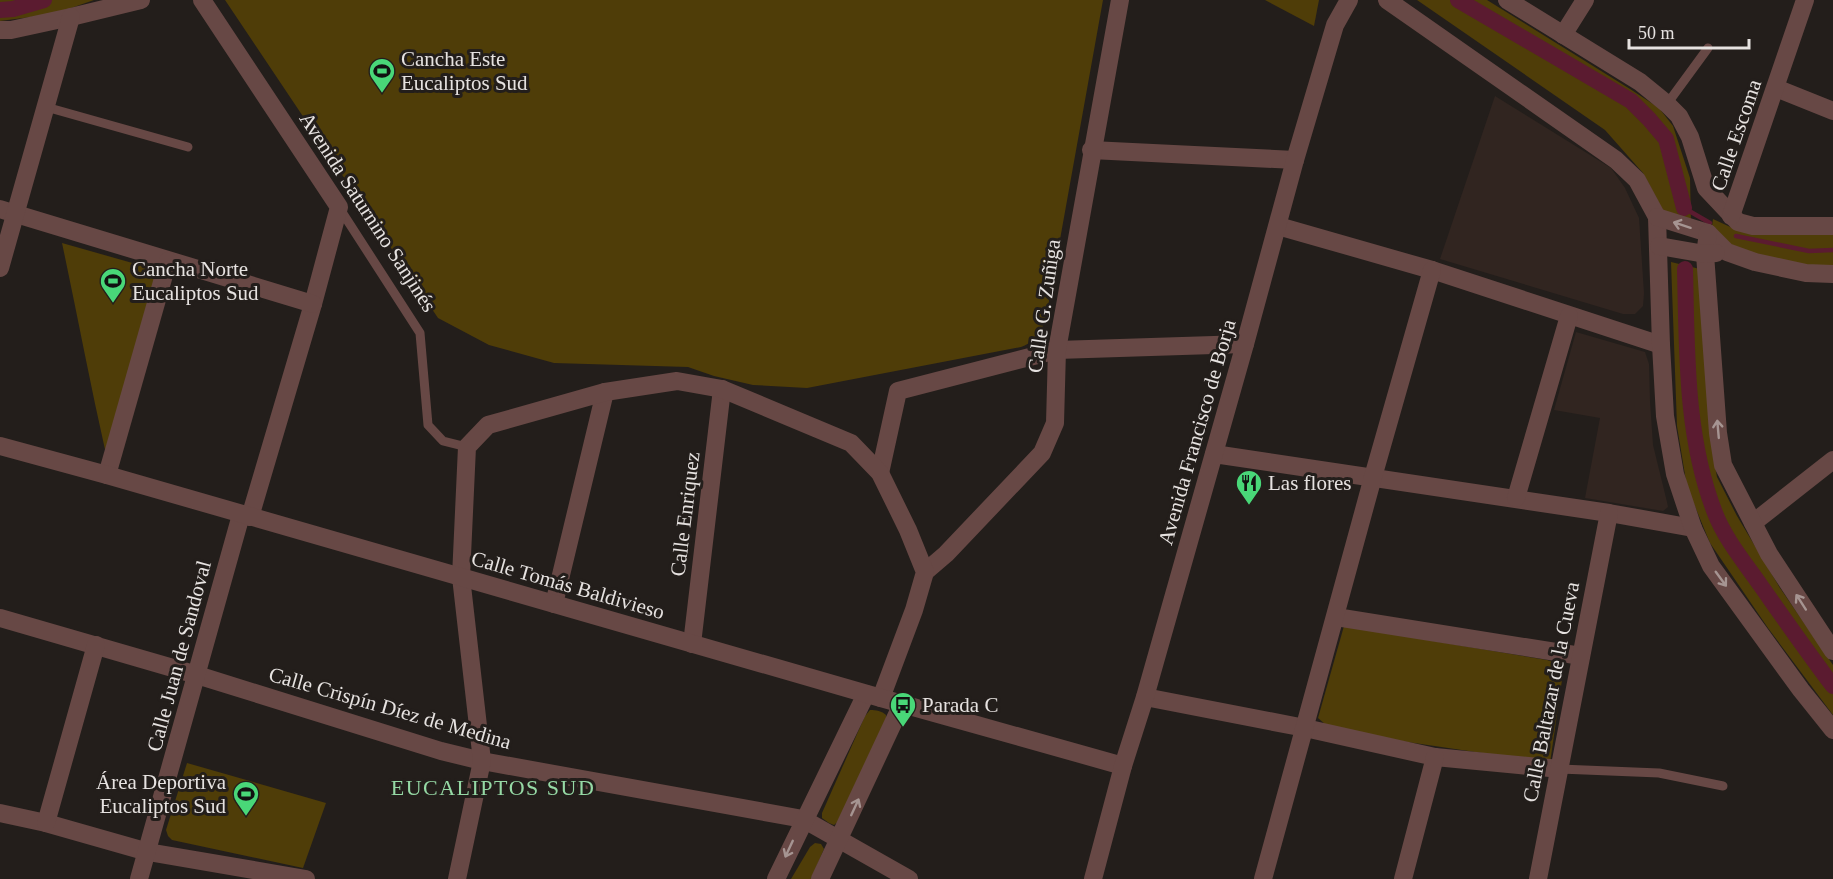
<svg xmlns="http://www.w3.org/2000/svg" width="1833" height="879" viewBox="0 0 1833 879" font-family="Georgia,serif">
  <rect width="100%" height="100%" fill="#231e1b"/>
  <!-- built -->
  <g fill="#312520">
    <path d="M 1495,96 L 1611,168 L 1625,188 L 1639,218 L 1644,293 L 1643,306 L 1635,314 L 1623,314 L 1440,259 Z"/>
    <path d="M 1576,332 L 1645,352 L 1649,364 L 1650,401 L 1653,445 L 1667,502 L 1668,507 L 1663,511 L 1585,498 L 1600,418 L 1554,410 Z"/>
  </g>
  <!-- green -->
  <g fill="#4f3d08">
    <path d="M 0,0 L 94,0 L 54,14 L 0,21 Z"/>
    <path d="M 225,0 L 1103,0 L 1047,312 C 1043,329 1039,340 1021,347 L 807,388 L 753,385 L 714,376 L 688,367 L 554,363 L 489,345 L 438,318 Z"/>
    <path d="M 1265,0 L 1319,0 L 1314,26 Z"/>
    <path d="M 1417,0 L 1487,0 L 1630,89 L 1659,108 L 1673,126 L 1690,178 L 1691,223 L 1665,214 L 1643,173 L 1605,130 Z"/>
    <path d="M 1713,219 L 1739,231 L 1833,234 L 1833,268 L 1817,268 L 1738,250 L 1711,234 Z"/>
    <path d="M 62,243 L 143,266 L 151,270 L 156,278 L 106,454 C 90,384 77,313 62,243 Z"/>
    <path d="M 1671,262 L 1700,269 L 1713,455 L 1717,477 L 1737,516 L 1780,588 L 1833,665 L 1833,715 L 1768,628 L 1710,543 L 1687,487 L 1677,426 Z"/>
    <path d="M 1344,626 L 1547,660 L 1564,666 L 1550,763 L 1333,731 L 1318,718 Z"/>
    <path d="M 870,710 C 876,710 882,711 886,715 L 886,721 L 840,820 L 834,825 L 829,823 L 822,818 L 822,813 L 865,716 Z"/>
    <path d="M 187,763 L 326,803 L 303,868 L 172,840 L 168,836 L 166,830 Z"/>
    <path d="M 815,843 L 821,844 L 824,849 L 811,879 L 791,879 L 810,847 Z"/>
  </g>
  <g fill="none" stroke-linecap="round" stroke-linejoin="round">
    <!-- stream -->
    <g stroke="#5b1b30" stroke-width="4.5">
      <path d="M 1684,208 L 1710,223"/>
      <path d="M 1736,236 L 1809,251 L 1833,250"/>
    </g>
    <!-- canal -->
    <g stroke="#5b1b30" stroke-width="16">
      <path d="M 1458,0 L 1631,101 L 1649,119 L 1666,139 L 1684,208"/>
      <path d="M 0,10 L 13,9 L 44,0"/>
      <path d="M 1685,269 C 1687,349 1685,437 1715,513 C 1725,539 1745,563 1761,586 C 1785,620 1808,653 1833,686"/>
    </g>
    <!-- service -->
    <g stroke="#674845" stroke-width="9">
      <path d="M 1667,104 L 1708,48"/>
      <path d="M 46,107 L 188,147"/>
      <path d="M 340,209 L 420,333 L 428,425 L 443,441 L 467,447"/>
      <path d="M 1560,769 L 1659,773 L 1723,786"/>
    </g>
    <!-- minor -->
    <g stroke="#674845" stroke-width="18">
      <path d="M 202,0 L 339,207 L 313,304 L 250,517"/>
      <path d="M 1507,0 L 1640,82 L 1667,104 L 1679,116 L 1690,137 L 1706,188 L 1738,222 L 1753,226 L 1833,226"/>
      <path d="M 0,30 L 11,30 L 71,17 L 141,0"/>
      <path d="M 1563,35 L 1585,0"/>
      <path d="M 1776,88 L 1833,111"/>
      <path d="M 1091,150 L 1295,160"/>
      <path d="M 0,209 L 313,304"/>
      <path d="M 1731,216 L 1805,0"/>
      <path d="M 1278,226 L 1432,270 L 1661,345"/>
      <path d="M 0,268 L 71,17"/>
      <path d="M 1214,454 L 1609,513 L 1693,528"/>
      <path d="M 880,473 L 898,391 L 1057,350 L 1245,344"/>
      <path d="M 107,475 L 168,261"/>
      <path d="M 1516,498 L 1569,316"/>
      <path d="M 1753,523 L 1833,460"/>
      <path d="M 925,572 L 946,554 L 1042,453 L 1055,423 L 1057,350 L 1120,0"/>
      <path d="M 554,604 L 605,392"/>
      <path d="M 1336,617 L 1581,656"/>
      <path d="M 0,618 L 197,675 L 441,751 L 482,761 L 803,819 L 909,879"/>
      <path d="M 692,644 L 722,389"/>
      <path d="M 1145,697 L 1305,728 L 1435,757 L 1560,769"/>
      <path d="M 0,813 L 46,823 L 148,852 L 306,879"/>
      <path d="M 46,823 L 96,645"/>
      <path d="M 139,879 L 241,515"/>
      <path d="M 457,879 L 482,761 L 461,577 L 467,447 L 488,425 L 605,392 L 677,381 L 722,389 L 851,443 L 880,473 L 908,530 L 925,572 L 914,610 L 881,698"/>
      <path d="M 776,879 L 866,694"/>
      <path d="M 820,879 L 902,704"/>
      <path d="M 1263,879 L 1373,477 L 1432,270"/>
      <path d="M 1403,879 L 1435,757"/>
      <path d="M 1538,879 L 1609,513"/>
    </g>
    <!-- tertiary -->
    <g stroke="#674845" stroke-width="18">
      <path d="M 1387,0 L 1616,160 L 1637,180 L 1657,217 L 1661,345 L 1665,416 L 1675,474 L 1693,528 L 1711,566 L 1801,690 L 1833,730"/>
      <path d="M 1657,217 L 1708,233 L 1727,252 L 1755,262 L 1806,273 L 1833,274"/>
      <path d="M 1708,233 L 1705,254 L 1718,433 L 1723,465 L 1769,554 L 1833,651"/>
      <path d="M 1659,246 L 1705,254 L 1716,253"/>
      <path d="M 0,446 L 107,475 L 881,698 L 1123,766"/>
      <path d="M 1093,879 L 1123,766 L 1145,697 L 1245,344 L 1295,160 L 1335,25 L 1349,0"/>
    </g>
  </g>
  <!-- one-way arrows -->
  <defs><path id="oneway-shaft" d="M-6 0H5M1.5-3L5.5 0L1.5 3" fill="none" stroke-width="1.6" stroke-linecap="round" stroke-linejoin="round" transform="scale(1.5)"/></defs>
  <g stroke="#a69592">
    <use href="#oneway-shaft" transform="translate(1682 225) rotate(-162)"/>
    <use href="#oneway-shaft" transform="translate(1718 429) rotate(-95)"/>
    <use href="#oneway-shaft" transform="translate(1721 579) rotate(54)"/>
    <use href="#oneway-shaft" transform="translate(1801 602) rotate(-123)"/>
    <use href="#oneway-shaft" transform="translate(855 807) rotate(-65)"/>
    <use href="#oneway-shaft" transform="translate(789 849) rotate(115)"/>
  </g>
  <!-- icons -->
  <defs>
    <g id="stadium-pin" transform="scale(1.35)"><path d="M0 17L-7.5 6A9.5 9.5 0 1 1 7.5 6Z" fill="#49d778" stroke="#231e1b"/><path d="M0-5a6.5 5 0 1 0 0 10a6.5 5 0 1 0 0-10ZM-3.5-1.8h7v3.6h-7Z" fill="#111"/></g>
    <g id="restaurant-pin" transform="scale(1.35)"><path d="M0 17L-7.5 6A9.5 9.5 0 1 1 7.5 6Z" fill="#49d778" stroke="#231e1b"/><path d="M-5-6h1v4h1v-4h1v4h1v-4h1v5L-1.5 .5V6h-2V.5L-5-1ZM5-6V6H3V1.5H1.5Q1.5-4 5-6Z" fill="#111"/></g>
    <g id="bus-pin" transform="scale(1.35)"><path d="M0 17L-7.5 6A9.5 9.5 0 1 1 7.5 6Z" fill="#49d778" stroke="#231e1b"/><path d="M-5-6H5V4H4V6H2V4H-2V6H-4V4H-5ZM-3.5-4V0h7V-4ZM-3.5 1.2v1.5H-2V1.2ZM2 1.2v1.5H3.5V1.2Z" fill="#111"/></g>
  </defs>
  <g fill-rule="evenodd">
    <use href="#stadium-pin" x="382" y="71"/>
    <use href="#stadium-pin" x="113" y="281"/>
    <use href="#restaurant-pin" x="1249" y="483"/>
    <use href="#bus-pin" x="903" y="705"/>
    <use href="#stadium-pin" x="246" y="794"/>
  </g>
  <g text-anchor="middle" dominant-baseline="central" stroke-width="6" stroke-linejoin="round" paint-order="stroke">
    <!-- poi labels -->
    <g font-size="21" fill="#e6e2e0" stroke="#231e1b" text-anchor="start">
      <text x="401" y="59">Cancha Este<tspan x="401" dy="24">Eucaliptos Sud</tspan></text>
      <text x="132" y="269">Cancha Norte<tspan x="132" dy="24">Eucaliptos Sud</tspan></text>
      <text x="1268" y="483">Las flores</text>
      <text x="922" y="705">Parada C</text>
      <text x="226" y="782" text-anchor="end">Área Deportiva<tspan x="226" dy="24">Eucaliptos Sud</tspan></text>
    </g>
    <!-- street labels -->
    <g font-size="21" fill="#e6e2e0" stroke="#231e1b">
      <text transform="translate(1736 135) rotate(-71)">Calle Escoma</text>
      <text transform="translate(368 212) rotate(57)">Avenida Saturnino Sanjinés</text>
      <text transform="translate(1044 306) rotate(-82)">Calle G. Zuñiga</text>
      <text transform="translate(1197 432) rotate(-74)">Avenida Francisco de Borja</text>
      <text transform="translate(685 514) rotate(-83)">Calle Enriquez</text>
      <text transform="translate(568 585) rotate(16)">Calle Tomás Baldivieso</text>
      <text transform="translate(179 656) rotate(-75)">Calle Juan de Sandoval</text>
      <text transform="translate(1551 692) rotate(-79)">Calle Baltazar de la Cueva</text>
      <text transform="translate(390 708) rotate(16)">Calle Crispín Díez de Medina</text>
    </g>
    <!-- neighbourhood labels -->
    <g font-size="22" letter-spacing="1.5" fill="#96d9a5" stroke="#231e1b">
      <text x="493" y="787">EUCALIPTOS SUD</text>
    </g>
  </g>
  <!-- scale -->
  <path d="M1629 39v9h120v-9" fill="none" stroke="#e6e2e0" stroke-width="3"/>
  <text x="1638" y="39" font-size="18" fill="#e6e2e0" stroke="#231e1b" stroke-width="4.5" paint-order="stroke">50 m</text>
</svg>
